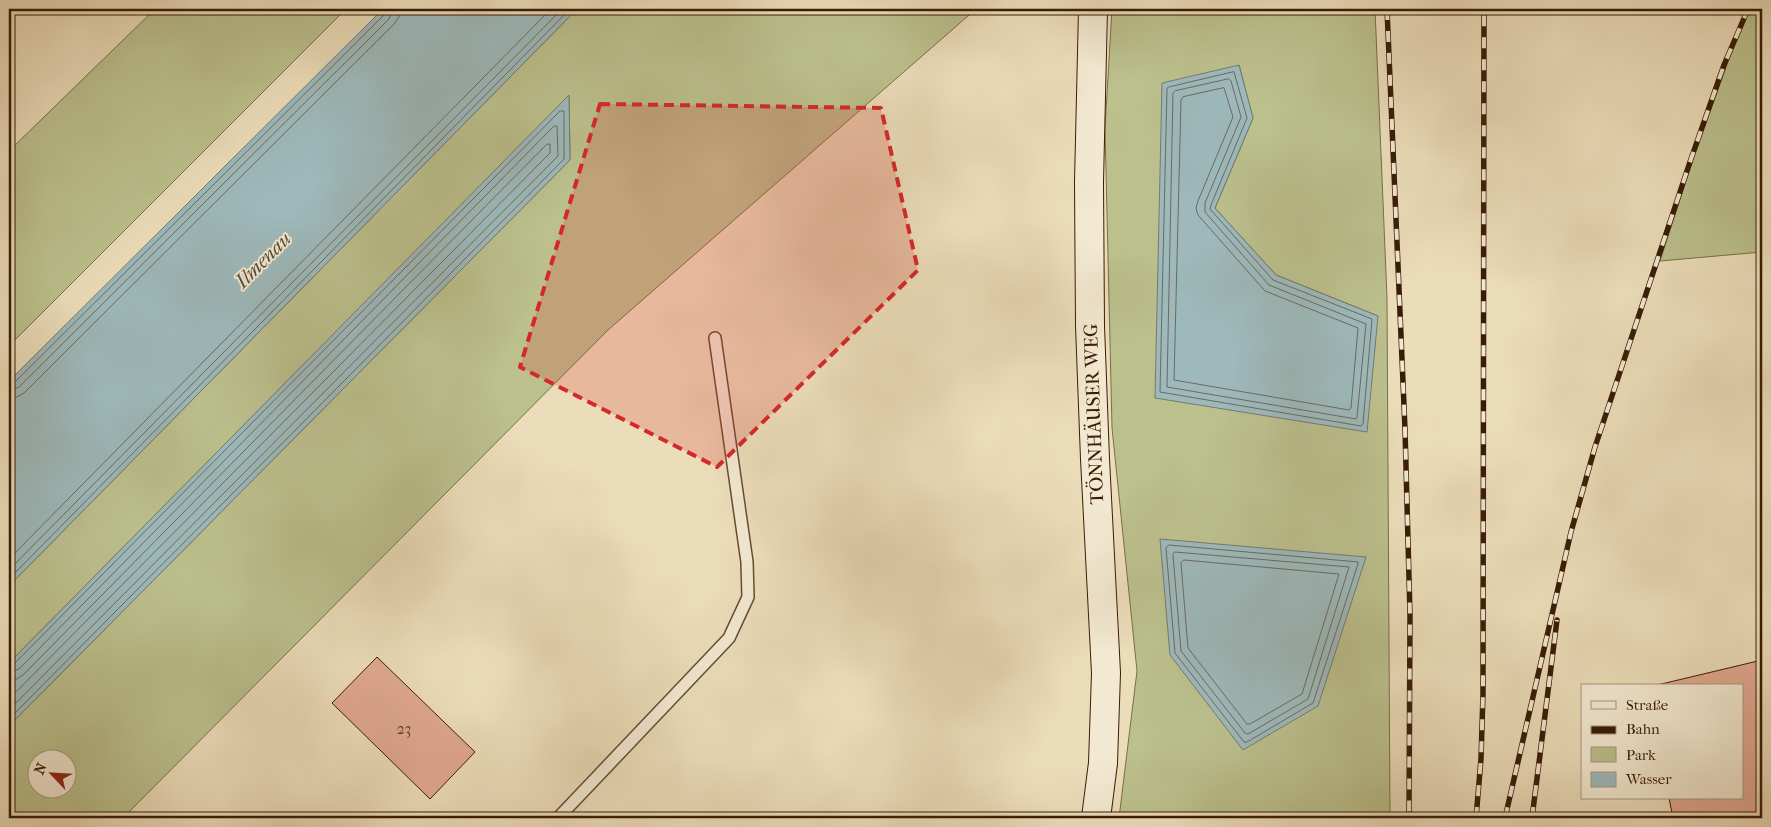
<svg xmlns="http://www.w3.org/2000/svg" width="1771" height="827" viewBox="0 0 1771 827" font-family="'IM FELL French Canon',serif">
  <rect width="100%" height="100%" fill="#ecddba"/>
  <filter id="stains"><feTurbulence type="fractalNoise" baseFrequency=".004" numOctaves="4"/><feColorMatrix values="0 0 0 0 .2 0 0 0 0 .09 0 0 0 0 .02 0 0 0 .5 -.17"/></filter>
  <radialGradient id="worn" r=".72"><stop offset=".6" stop-color="#630" stop-opacity="0"/><stop offset="1" stop-color="#630" stop-opacity=".3"/></radialGradient>
  <!-- green -->
  <g fill="#bbc08d" stroke="#7a6e48" fill-rule="evenodd">
    <path d="M 155,9 L 346,9 L 9,346 L 9,151 Z"/>
    <path d="M 577,9 L 976,9 L 608,330 L 123,818 L 9,818 L 9,726 L 570,160 L 569,96 L 9,663 L 9,586 ZM 38,760 L 68,760 L 68,790 L 38,790 Z"/>
    <path d="M 1112,9 L 1375,9 L 1387,298 L 1390,818 L 1119,818 L 1137,671 L 1112,428 L 1105,128 ZM 1239,65 L 1253,118 L 1215,208 L 1276,275 L 1378,316 L 1155,397 Z"/>
    <path d="M 1747,9 L 1762,9 L 1762,252 L 1660,261 L 1695,153 Z"/>
  </g>
  <!-- water -->
  <g fill="#9db9bb" stroke="#757a72">
    <path d="M 383,9 L 577,9 L 9,586 L 9,381 Z"/>
    <path d="M 1239,65 L 1253,118 L 1215,208 L 1276,275 L 1378,316 L 1367,432 L 1155,398 L 1162,83 Z"/>
    <path d="M 569,95 L 570,160 L 9,726 L 9,663 Z"/>
    <path d="M 1160,539 L 1366,557 L 1318,706 L 1243,750 L 1170,655 Z"/>
  </g>
  <g fill="none" stroke-linecap="round" stroke-linejoin="round">
    <!-- shore -->
    <g stroke="#6b6a60" stroke-width="1">
      <path d="M 1234,72 L 1247,118 L 1211,205 L 1210,209 L 1273,280 L 1372,319 L 1363,424 L 1361,426 L 1160,392 L 1167,88 L 1169,87 Z"/>
      <path d="M 1229,79 L 1231,81 L 1241,117 L 1205,203 L 1205,212 L 1269,285 L 1366,324 L 1357,417 L 1356,419 L 1167,387 L 1173,93 L 1175,91 Z"/>
      <path d="M 1224,88 L 1233,117 L 1198,201 L 1196,208 L 1198,215 L 1265,291 L 1358,328 L 1351,408 L 1349,410 L 1174,380 L 1181,100 L 1183,97 Z"/>
      <path d="M 9,385 L 14,383 L 385,14 L 386,9"/>
      <path d="M 9,391 L 19,387 L 389,19 L 393,9"/>
      <path d="M 9,398 L 17,397 L 24,393 L 394,24 L 399,17 L 400,9"/>
      <path d="M 1169,545 L 1358,562 L 1358,564 L 1313,703 L 1247,742 L 1244,742 L 1175,653 L 1166,548 Z"/>
      <path d="M 1175,552 L 1349,567 L 1308,699 L 1248,734 L 1245,733 L 1181,651 L 1173,555 Z"/>
      <path d="M 9,559 L 551,9"/>
      <path d="M 1184,560 L 1339,574 L 1302,694 L 1250,724 L 1247,724 L 1188,648 L 1181,563 Z"/>
      <path d="M 9,570 L 562,9"/>
      <path d="M 9,579 L 570,9"/>
      <path d="M 9,666 L 14,664 L 560,111 L 564,111 L 564,159 L 9,719"/>
      <path d="M 9,672 L 19,669 L 554,126 L 557,126 L 558,156 L 9,710"/>
      <path d="M 9,680 L 17,679 L 24,674 L 547,144 L 550,144 L 550,153 L 9,699"/>
    </g>
  </g>
  <!-- building -->
  <g fill="#e1a990" stroke="#391c04">
    <path d="M 377,657 L 475,752 L 430,799 L 332,703 Z"/>
    <path d="M 1762,660 L 1762,818 L 1673,818 L 1669,798 L 1742,798 L 1742,686 L 1653,686 Z"/>
  </g>
  <g fill="none" stroke-linecap="round" stroke-linejoin="round">
    <!-- lane casing -->
    <g stroke="#664c32" stroke-width="14">
      <path id="lane" d="M 558,818 L 729,638 L 748,597 L 747,562 L 715,338"/>
    </g>
    <!-- secondary casing -->
    <g stroke="#391c04" stroke-width="30">
      <path id="secondary" d="M 1093,9 L 1089,182 L 1090,326 L 1095,459 L 1106,673 L 1103,763 L 1096,818"/>
    </g>
    <!-- lane -->
    <use href="#lane" stroke="#f3e9d2" stroke-width="11"/>
    <!-- secondary -->
    <use href="#secondary" stroke="#f3e9d2" stroke-width="28"/>
    <!-- rail casing -->
    <g stroke="#391c04" stroke-width="5.5">
      <g id="rail">
        <path d="M 1387,9 L 1405,429 L 1410,615 L 1409,818"/>
        <path d="M 1476,818 L 1481,759 L 1483,694 L 1484,9"/>
        <path d="M 1505,818 L 1571,532 L 1595,447 L 1691,159 L 1724,65 L 1748,9"/>
        <path d="M 1532,818 L 1557,620"/>
      </g>
    </g>
    <!-- rail -->
    <use href="#rail" stroke="#f3e9d2" stroke-width="4" stroke-dasharray="11" stroke-linecap="butt"/>
  </g>
  <!-- marked area -->
  <path fill="#d62828" fill-opacity="0.2" stroke="#d62828" stroke-width="4" stroke-dasharray="10 6" stroke-linejoin="round" d="M 600,104 L 881,108 L 918,270 L 717,467 L 520,367 Z"/>
  <g text-anchor="middle" dominant-baseline="central" stroke-width="4" stroke-linejoin="round" paint-order="stroke">
    <!-- number labels -->
    <g font-size="16" fill="#633f27">
      <text x="404" y="728">23</text>
    </g>
    <!-- street labels -->
    <g font-size="19" fill="#391c04" stroke="#f3e9d2">
      <text transform="translate(1094 414) rotate(-92)">TÖNNHÄUSER WEG</text>
    </g>
    <!-- water labels -->
    <g font-size="20" font-style="italic" fill="#574b3b" stroke="#f3e9d2">
      <text transform="translate(263 260) rotate(-45)">Ilmenau</text>
    </g>
  </g>
  <!-- margin -->
  <rect width="1771" height="827" fill="none" stroke="#ecddba" stroke-width="30"/>
  <rect x="10" y="10" width="1751" height="807" fill="none" stroke="#391c04" stroke-width="2.5"/>
  <rect x="15" y="15" width="1741" height="797" fill="none" stroke="#391c04"/>
  <!-- legend -->
  <rect x="1581" y="684" width="162" height="115" fill="#f3e9d2" stroke="#a99780"/>
  <rect x="1591" y="701" width="25" height="8" fill="#f3e9d2" stroke="#a99780"/>
  <text x="1626" y="710" font-size="15" fill="#391c04">Straße</text>
  <rect x="1591" y="726" width="25" height="8" fill="#391c04" stroke="#a99780"/>
  <text x="1626" y="734" font-size="15" fill="#391c04">Bahn</text>
  <rect x="1591" y="747" width="25" height="15" fill="#bbc08d" stroke="#a99780"/>
  <text x="1626" y="760" font-size="15" fill="#391c04">Park</text>
  <rect x="1591" y="772" width="25" height="15" fill="#9db9bb" stroke="#a99780"/>
  <text x="1626" y="784" font-size="15" fill="#391c04">Wasser</text>
  <!-- north arrow -->
  <g transform="translate(52 774) rotate(295)"><circle r="24" fill="#f3e9d2" stroke="#a99780"/>
  <path d="M0-4L9 19L0 12L-9 19Z" fill="#8f2418"/>
  <text y="-8" font-size="14" font-weight="bold" text-anchor="middle" fill="#391c04">N</text>
  </g>
  <rect width="100%" height="100%" filter="url(#stains)"/>
  <rect width="100%" height="100%" fill="url(#worn)"/>
</svg>
